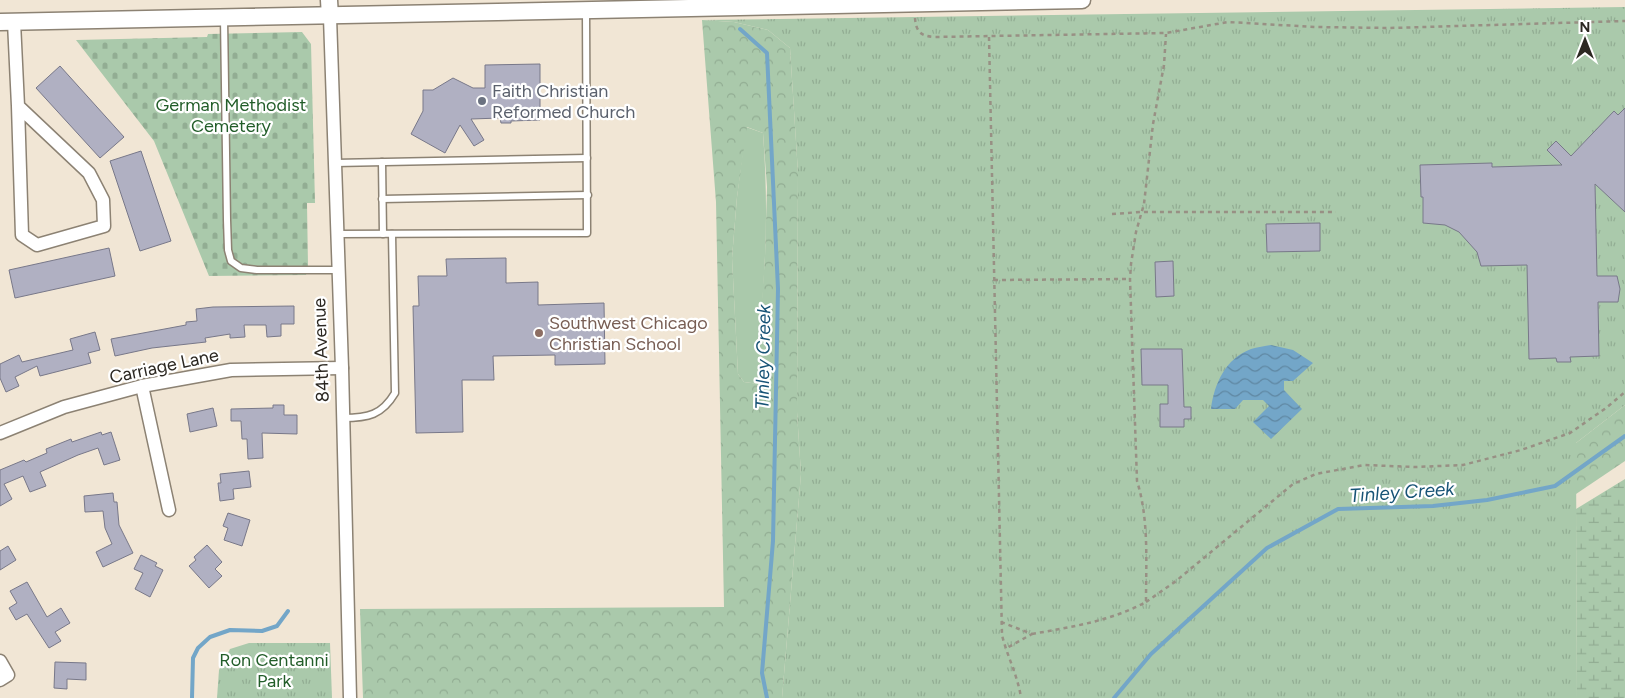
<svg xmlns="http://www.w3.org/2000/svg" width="1625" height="698" viewBox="0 0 1625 698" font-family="Figtree,sans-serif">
  <defs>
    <pattern id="forest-crowns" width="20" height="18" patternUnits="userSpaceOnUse" patternTransform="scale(1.25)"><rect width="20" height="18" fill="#aac9ab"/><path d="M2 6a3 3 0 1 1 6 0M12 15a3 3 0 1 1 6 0" fill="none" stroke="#92ad93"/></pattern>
    <pattern id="wetland-marsh" width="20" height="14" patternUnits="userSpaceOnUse" patternTransform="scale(1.25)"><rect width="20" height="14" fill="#aac9ab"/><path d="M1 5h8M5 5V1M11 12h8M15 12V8" fill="none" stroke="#92ad93"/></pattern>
    <pattern id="cemetery-stones" width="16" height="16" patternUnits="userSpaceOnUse" patternTransform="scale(1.25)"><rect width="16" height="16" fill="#aac9ab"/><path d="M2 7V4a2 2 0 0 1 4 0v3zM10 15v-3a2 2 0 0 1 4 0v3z" fill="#92ad93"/></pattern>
    <pattern id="park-tufts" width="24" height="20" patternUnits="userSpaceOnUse" patternTransform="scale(1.25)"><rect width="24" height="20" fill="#aac9ab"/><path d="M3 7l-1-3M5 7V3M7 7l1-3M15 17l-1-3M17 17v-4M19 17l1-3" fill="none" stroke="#92ad93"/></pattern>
    <pattern id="water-waves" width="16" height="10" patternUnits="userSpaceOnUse" patternTransform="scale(1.25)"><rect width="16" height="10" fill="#73a6c8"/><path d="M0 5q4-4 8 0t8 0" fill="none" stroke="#5f87a2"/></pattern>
  </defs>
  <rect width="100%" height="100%" fill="#f1e6d5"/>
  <!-- green -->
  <path fill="#aac9ab" d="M 746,127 L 763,133 C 766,174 767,215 765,256 C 763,299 759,341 759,384 L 744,382 L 738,374 L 732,258 L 737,197 Z"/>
  <!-- forest -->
  <g fill="url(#forest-crowns)" fill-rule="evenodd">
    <path d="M 702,20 L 734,22 L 768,30 L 790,48 L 798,173 L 797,412 L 801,474 L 782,698 L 363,698 L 360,609 L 724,607 L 716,202 ZM 747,127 L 763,133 L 767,187 L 765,256 L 759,342 L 759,384 L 744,382 L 738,374 L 732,258 L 737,197 Z"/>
    <path d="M 1625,405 L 1625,461 L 1576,494 L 1576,443 Z"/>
  </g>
  <!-- wetland -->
  <path fill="url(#wetland-marsh)" d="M 1625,479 L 1625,698 L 1577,698 L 1576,509 Z"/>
  <!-- cemetery -->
  <path fill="url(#cemetery-stones)" d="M 302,32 L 311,44 L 315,203 L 307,203 L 308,266 L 306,275 L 209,276 L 154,141 L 76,40 L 207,37 L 208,34 Z"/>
  <!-- park -->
  <g fill="url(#park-tufts)">
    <path d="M 1625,7 L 1625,405 L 1576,443 L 1577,698 L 782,698 L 801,474 L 797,412 L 798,173 L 790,48 L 768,30 L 734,22 L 702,20 Z"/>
    <path d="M 249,643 L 330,643 L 332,698 L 217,698 L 219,670 L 230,649 Z"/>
  </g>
  <!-- water -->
  <path fill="url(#water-waves)" d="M 1271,345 L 1293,350 L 1313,363 L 1293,381 L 1284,381 L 1284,390 L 1302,409 L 1271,439 L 1253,422 L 1269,406 L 1263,400 L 1243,400 L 1235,409 L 1211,409 C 1214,384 1226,358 1251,349 C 1257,347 1265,346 1271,345 Z"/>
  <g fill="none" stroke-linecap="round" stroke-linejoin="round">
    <!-- stream -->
    <g stroke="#73a6c8" stroke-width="4">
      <path d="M 740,29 L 767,53 L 778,289 L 773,541 L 762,673 L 767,698"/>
      <path d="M 192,698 L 193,658 L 198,648 L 210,637 L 230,630 L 262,631 L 277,626 L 288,611"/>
      <path d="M 1114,698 L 1151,654 L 1267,548 L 1338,509 L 1433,506 L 1487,500 L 1555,486 L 1625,436"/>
    </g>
  </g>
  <!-- building -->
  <g fill="#b0b0c2" stroke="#787889">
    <path d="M 540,64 L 540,120 L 511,121 L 511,123 L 501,123 L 500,118 L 471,119 L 484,140 L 474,146 L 460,125 L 445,153 L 411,134 L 423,111 L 423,90 L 433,90 L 453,78 L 473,88 L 485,88 L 485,65 Z"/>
    <path d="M 60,66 L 124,137 L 100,158 L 36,88 Z"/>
    <path d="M 1625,108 L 1625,212 L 1595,184 L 1597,276 L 1617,276 L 1620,289 L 1618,302 L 1598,302 L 1599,356 L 1570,357 L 1571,362 L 1557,362 L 1556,358 L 1529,359 L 1527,265 L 1481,266 L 1477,252 L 1459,232 L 1445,225 L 1423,223 L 1423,197 L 1421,197 L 1420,165 L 1492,163 L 1492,167 L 1562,165 L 1547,150 L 1556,141 L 1571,156 L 1614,111 L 1618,115 Z"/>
    <path d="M 141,151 L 171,241 L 140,251 L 110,161 Z"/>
    <path d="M 1320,223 L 1320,251 L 1267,252 L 1266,224 Z"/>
    <path d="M 109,248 L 115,276 L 15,298 L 9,270 Z"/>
    <path d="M 506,258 L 506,283 L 538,282 L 538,305 L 604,303 L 605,364 L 555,365 L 555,355 L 493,356 L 494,380 L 462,380 L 463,432 L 416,433 L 413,306 L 419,306 L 418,276 L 447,276 L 446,259 Z"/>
    <path d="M 1173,261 L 1174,296 L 1156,297 L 1155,262 Z"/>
    <path d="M 294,306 L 294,324 L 281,324 L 281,336 L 267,337 L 266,325 L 244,325 L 245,337 L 230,338 L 230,334 L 205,338 L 206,342 L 152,348 L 115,356 L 111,339 L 186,325 L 186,322 L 197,321 L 196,309 L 213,307 Z"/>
    <path d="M 95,332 L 100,350 L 88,353 L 91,363 L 40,376 L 37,366 L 15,377 L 19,386 L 6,392 L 0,378 L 0,364 L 19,355 L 22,362 L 73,350 L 70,339 Z"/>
    <path d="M 1141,349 L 1182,349 L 1184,407 L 1191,407 L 1191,419 L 1184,419 L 1184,427 L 1160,427 L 1160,404 L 1168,404 L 1168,385 L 1142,385 Z"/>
    <path d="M 273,405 L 284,405 L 284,415 L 297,415 L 297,434 L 262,433 L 263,458 L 248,459 L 247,439 L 242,439 L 241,421 L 231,421 L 231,409 L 273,408 Z"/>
    <path d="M 213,408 L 217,426 L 190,432 L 187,414 Z"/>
    <path d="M 101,432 L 102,435 L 111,432 L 120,460 L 104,465 L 98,448 L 78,455 L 40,472 L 46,486 L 30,492 L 23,476 L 4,484 L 12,499 L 0,506 L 0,470 L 24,460 L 26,462 L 47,453 L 46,449 L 71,439 L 72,442 Z"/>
    <path d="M 249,471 L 251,487 L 233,489 L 234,499 L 220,501 L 218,483 L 221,483 L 220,474 Z"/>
    <path d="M 113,493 L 114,502 L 117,502 L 119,525 L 133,553 L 103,567 L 96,552 L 112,544 L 105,528 L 103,511 L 85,512 L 84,496 Z"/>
    <path d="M 228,513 L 250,520 L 242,546 L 224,540 L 228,528 L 223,526 Z"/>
    <path d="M 207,545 L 222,562 L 215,569 L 222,576 L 209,588 L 189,566 L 196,560 L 194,557 Z"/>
    <path d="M 8,546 L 16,560 L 0,570 L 0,551 Z"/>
    <path d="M 141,555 L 157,563 L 155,566 L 163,570 L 150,597 L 135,589 L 143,573 L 134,569 Z"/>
    <path d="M 27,582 L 47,617 L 61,608 L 70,623 L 55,632 L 61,641 L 49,648 L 27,614 L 16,620 L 9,608 L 17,603 L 10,591 Z"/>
    <path d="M 55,662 L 86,663 L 86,680 L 67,679 L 67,689 L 54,688 Z"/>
  </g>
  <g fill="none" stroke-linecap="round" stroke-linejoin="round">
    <!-- service casing -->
    <g stroke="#8c8273" stroke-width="9">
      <g id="service">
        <path d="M 224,18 L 227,220 L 228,250 L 231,261 L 241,268 L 257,270 L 339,270"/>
        <path d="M 382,162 L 383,234"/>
        <path d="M 335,163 L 587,158"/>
        <path d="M 382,199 L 588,195"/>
        <path d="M 338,234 L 587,233 L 586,11"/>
        <path d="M 343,418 C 368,418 382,415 395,393 L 392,234"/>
      </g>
    </g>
    <!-- minor casing -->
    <g stroke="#8c8273" stroke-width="15">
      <g id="minor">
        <path d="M 330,17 L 342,368 L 350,698"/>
        <path d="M 14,22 L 18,106 L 22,235 L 37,245 L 104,226 L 103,200 L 89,173 L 18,106"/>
        <path d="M 142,386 L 169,510"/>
        <path d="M 0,433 L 64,407 L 142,386 L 231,370 L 342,368"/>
        <path d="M 0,661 L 8,675 L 0,680"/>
      </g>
    </g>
    <!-- tertiary casing -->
    <g stroke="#8c8273" stroke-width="19">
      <g id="tertiary">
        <path d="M 329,0 L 330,17"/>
        <path d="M 0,22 L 1082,0"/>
      </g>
    </g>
    <!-- path -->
    <g stroke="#989084" stroke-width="2.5" stroke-dasharray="4 4" stroke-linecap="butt">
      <path d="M 915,18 C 916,32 921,36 934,37 L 1166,33 L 1228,22 L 1315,27 L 1390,28 L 1625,21"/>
      <path d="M 989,37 L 1002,635 C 1007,656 1018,676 1021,698"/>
      <path d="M 1112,214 L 1141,212 L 1336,212"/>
      <path d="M 994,280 L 1130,279"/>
      <path d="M 1146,602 L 1176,581 L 1293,484 L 1316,474 L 1364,465 L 1415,467 L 1463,465 L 1521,450 L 1570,433 L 1606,408 L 1625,392"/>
      <path d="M 1001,622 L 1032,634 L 1005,649"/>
      <path d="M 1032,634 C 1071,627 1111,621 1146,602 C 1146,562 1149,519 1137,481 L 1130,279 L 1131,264 L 1136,232 L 1144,204 L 1153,124 L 1164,65 L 1166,34"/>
    </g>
    <!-- service -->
    <use href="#service" stroke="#fff" stroke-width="6"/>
    <!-- minor -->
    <use href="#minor" stroke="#fff" stroke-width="12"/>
    <!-- tertiary -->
    <use href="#tertiary" stroke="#fff" stroke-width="16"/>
  </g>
  <!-- markers -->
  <circle fill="#6b7280" stroke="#fff" stroke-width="2" cx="482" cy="101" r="5"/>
  <circle fill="#8d6e63" stroke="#fff" stroke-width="2" cx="539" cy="333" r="5"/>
  <g text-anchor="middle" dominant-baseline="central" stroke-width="4.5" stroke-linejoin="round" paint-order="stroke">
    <!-- worship labels -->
    <g font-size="18" fill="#5b616d" stroke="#fff" text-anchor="start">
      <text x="492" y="91">Faith Christian<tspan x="492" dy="21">Reformed Church</tspan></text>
    </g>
    <!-- park labels -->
    <g font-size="18" fill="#225d29" stroke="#fff">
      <text x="231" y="105">German Methodist<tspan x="231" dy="21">Cemetery</tspan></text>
      <text x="274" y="660">Ron Centanni<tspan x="274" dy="21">Park</tspan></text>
    </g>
    <!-- education labels -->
    <g font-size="18" fill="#785e54" stroke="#fff" text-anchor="start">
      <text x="549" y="323">Southwest Chicago<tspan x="549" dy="21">Christian School</tspan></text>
    </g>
    <!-- street labels -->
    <g font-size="18" fill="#2b2721" stroke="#fff">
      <text transform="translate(321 350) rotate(-92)">84th Avenue</text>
      <text transform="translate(164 366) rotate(-12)">Carriage Lane</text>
    </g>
    <!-- water labels -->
    <g font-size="19" font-style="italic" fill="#175376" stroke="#fff">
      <text transform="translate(763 357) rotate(-89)">Tinley Creek</text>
      <text transform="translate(1402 492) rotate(-4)">Tinley Creek</text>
    </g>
  </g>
  <!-- north arrow -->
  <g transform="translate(1585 40)" stroke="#ffffff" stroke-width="4" paint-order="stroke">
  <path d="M0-4L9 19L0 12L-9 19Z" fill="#2b2721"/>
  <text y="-8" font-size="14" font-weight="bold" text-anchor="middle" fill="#2b2721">N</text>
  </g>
</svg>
